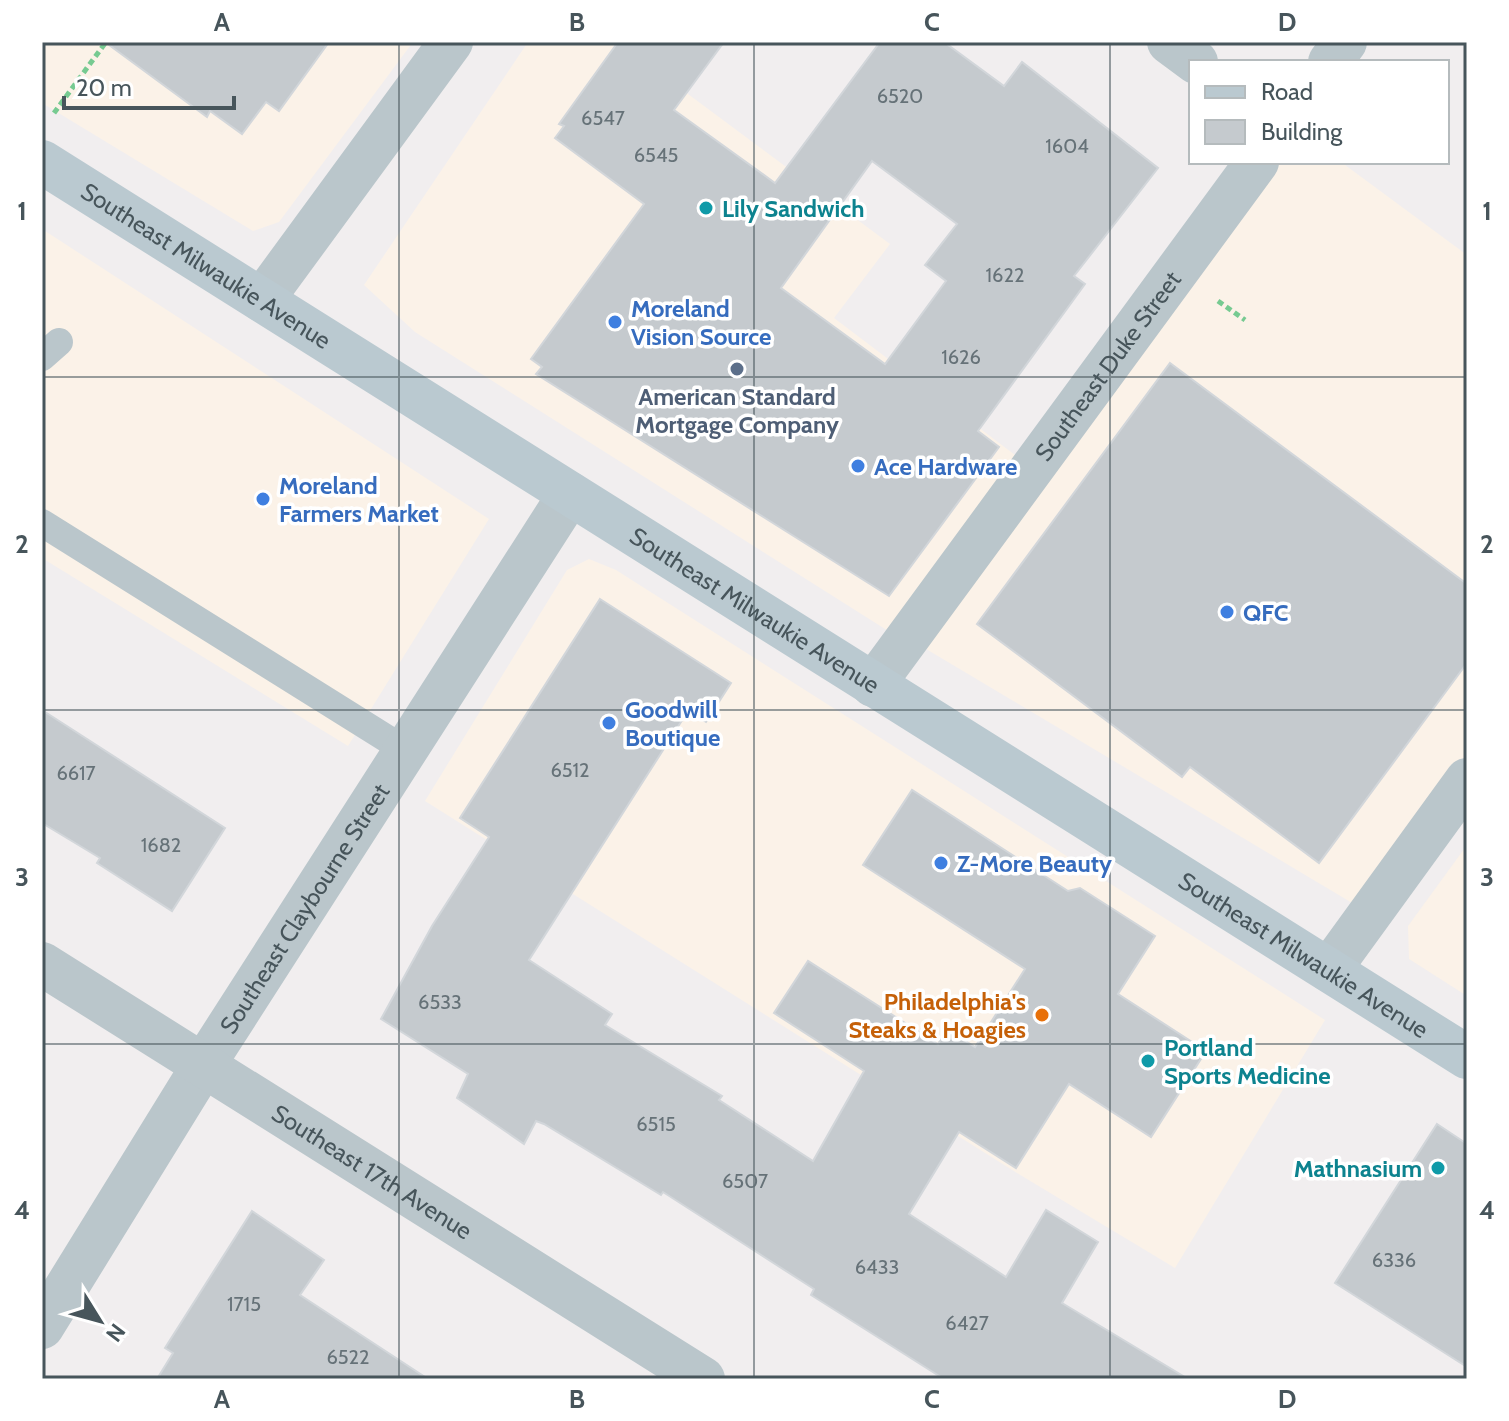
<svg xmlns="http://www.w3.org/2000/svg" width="1509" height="1421" viewBox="0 0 1509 1421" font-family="Cabin,sans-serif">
  <rect width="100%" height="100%" fill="#f1eeef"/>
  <!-- commercial -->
  <g fill="#fbf2e8">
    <path d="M 42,42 L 413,42 L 279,222 L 253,231 L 42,103 Z"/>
    <path d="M 528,42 L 618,42 L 890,244 L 834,318 L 1023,461 L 893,634 L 415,332 L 364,285 Z"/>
    <path d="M 1263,162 L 1341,162 L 1467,255 L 1467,791 L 1374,916 L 911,640 Z"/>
    <path d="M 42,229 L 489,519 L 348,746 L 42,558 Z"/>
    <path d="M 589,559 L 616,570 L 1325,1020 L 1175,1268 L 1017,1173 L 425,801 L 567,570 Z"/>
    <path d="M 1467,845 L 1467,996 L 1409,959 L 1408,926 Z"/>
  </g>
  <!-- building -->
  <g fill="#c5cace" stroke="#d2d6da" stroke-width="2" fill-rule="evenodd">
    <path d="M 105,42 L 329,42 L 279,111 L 266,102 L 242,134 L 210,111 L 207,117 Z"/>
    <path d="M 618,42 L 724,42 L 674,110 L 775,183 L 880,42 L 944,42 L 1004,86 L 1022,62 L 1158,168 L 1074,276 L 1085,284 L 978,431 L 999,447 L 889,596 L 536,374 L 542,367 L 531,359 L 644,204 L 555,138 L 564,126 L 559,124 ZM 872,161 L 957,224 L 925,265 L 946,281 L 885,364 L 781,288 Z"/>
    <path d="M 1170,363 L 1467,584 L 1467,663 L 1319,863 L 1190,767 L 1182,777 L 977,624 Z"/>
    <path d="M 600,599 L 731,683 L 706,722 L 688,711 L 529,960 L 612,1014 L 605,1025 L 722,1096 L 719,1100 L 813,1161 L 864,1071 L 774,1013 L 808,961 L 938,1044 L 947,1029 L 975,1047 L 1025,969 L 863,865 L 912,790 L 1068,891 L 1080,888 L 1155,936 L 1118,994 L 1206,1051 L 1151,1137 L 1069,1084 L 1016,1168 L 959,1132 L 909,1214 L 1006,1277 L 1046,1210 L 1098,1242 L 1062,1303 L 1188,1379 L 944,1379 L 811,1295 L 814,1289 L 663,1192 L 661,1195 L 544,1124 L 536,1121 L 524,1144 L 457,1098 L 468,1074 L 381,1019 L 432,926 L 489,837 L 460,818 Z"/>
    <path d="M 42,710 L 225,828 L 172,911 L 97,863 L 100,858 L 42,823 Z"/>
    <path d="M 1437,1124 L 1467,1144 L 1467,1367 L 1335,1283 Z"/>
    <path d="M 252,1211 L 324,1260 L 300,1295 L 428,1379 L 157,1379 L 173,1353 L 165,1348 Z"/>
  </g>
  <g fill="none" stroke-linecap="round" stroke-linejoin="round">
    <!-- path -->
    <g stroke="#76ca91" stroke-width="5" stroke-dasharray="6 4" stroke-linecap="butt">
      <path d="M 54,113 L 106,42"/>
      <path d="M 1218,301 L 1245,320"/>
    </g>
    <!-- service -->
    <g stroke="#bac6cb" stroke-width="28">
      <path d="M 42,357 L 59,342"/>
      <path d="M 42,523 L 405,750"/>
    </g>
    <!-- minor -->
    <g stroke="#bac6cb" stroke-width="44">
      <path d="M 1169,42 L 1196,62"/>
      <path d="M 1330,62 L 1345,42"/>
      <path d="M 262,300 L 451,42"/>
      <path id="s1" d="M 873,685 L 1257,162"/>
      <path d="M 1329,970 L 1467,780"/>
      <path id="s2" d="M 42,1327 L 203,1066 L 570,494"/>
    </g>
    <!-- tertiary -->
    <path stroke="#bac6cb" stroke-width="44" id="s3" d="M 42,964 L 703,1379"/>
    <!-- secondary -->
    <path stroke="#bac9d0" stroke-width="44" id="s4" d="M 42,162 L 1467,1057"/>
  </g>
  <!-- grid -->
  <path fill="none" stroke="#47555b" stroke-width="2" stroke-opacity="0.55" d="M 399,42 L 399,1379M 754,42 L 754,1379M 1110,42 L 1110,1379M 42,377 L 1467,377M 42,710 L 1467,710M 42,1044 L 1467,1044"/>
  <!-- markers -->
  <g fill="#0f9aa8" stroke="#fff" stroke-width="3">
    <circle cx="706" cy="208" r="8"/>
    <circle cx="1148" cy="1061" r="8"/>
    <circle cx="1438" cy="1168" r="8"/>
  </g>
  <g fill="#3f7fe0" stroke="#fff" stroke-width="3">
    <circle cx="615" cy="322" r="8"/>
    <circle cx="858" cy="466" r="8"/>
    <circle cx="263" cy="499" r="8"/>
    <circle cx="1227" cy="612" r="8"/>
    <circle cx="609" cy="723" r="8"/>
    <circle cx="941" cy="863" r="8"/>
  </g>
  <circle fill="#5c6f8a" stroke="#fff" stroke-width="3" cx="737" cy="369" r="8"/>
  <circle fill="#e8710a" stroke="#fff" stroke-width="3" cx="1042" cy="1015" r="8"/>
  <g text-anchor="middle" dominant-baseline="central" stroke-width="7" stroke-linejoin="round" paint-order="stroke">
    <!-- number labels -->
    <g font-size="20" fill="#667278">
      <text x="900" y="96">6520</text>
      <text x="603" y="118">6547</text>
      <text x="1067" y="146">1604</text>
      <text x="656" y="155">6545</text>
      <text x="1005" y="275">1622</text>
      <text x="961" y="357">1626</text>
      <text x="570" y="770">6512</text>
      <text x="76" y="773">6617</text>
      <text x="161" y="845">1682</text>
      <text x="440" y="1002">6533</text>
      <text x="656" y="1124">6515</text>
      <text x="745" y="1181">6507</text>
      <text x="1394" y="1260">6336</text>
      <text x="877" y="1267">6433</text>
      <text x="244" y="1304">1715</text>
      <text x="967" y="1323">6427</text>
      <text x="348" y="1357">6522</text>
    </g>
    <!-- culture labels -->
    <g font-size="24" font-weight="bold" fill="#0d838f" stroke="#fff" text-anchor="start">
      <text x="722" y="208">Lily Sandwich</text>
      <text x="1164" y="1047">Portland<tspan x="1164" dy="28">Sports Medicine</tspan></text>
      <text x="1422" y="1168" text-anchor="end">Mathnasium</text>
    </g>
    <!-- street labels -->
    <g font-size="24" fill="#47555b" stroke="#fff">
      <text stroke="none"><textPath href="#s4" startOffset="194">Southeast Milwaukie Avenue</textPath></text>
      <text stroke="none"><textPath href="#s1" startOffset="396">Southeast Duke Street</textPath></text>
      <text stroke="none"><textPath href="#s4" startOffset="842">Southeast Milwaukie Avenue</textPath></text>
      <text stroke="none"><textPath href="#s2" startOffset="494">Southeast Claybourne Street</textPath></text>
      <text stroke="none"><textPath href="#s4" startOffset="1490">Southeast Milwaukie Avenue</textPath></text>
      <text stroke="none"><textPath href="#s3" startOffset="390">Southeast 17th Avenue</textPath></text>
    </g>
    <!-- shop labels -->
    <g font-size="24" font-weight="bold" fill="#366cbe" stroke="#fff" text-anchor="start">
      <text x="631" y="308">Moreland<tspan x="631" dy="28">Vision Source</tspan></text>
      <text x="874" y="466">Ace Hardware</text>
      <text x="279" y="485">Moreland<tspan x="279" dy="28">Farmers Market</tspan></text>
      <text x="1243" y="612">QFC</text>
      <text x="625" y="709">Goodwill<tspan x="625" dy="28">Boutique</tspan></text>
      <text x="957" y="863">Z-More Beauty</text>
    </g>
    <!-- service labels -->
    <g font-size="24" font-weight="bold" fill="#4e5e75" stroke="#fff">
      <text x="737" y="396">American Standard<tspan x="737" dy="28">Mortgage Company</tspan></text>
    </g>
    <!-- food labels -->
    <g font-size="24" font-weight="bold" fill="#c56008" stroke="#fff" text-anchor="end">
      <text x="1026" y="1001">Philadelphia's<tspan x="1026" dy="28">Steaks &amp; Hoagies</tspan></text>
    </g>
  </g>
  <!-- border -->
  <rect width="1509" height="1421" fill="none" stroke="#ffffff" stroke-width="88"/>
  <!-- legend -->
  <rect x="1189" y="60" width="260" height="104" fill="#ffffff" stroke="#b5bbbd" stroke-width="2"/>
  <rect x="1205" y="86" width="40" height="12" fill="#bac9d0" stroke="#b5bbbd" stroke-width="2"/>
  <text x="1261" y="100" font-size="24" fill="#47555b">Road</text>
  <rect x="1205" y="120" width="40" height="24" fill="#c5cace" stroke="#b5bbbd" stroke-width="2"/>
  <text x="1261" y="140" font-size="24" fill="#47555b">Building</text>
  <!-- north arrow -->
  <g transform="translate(100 1321) rotate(127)" stroke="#ffffff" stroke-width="6" paint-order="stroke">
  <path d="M0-6L14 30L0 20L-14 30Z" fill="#47555b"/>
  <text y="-12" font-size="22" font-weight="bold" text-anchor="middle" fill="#47555b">N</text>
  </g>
  <!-- scale -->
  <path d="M64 96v12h170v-12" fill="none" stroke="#47555b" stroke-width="4"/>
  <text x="76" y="96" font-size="24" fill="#47555b" stroke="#ffffff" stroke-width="6" paint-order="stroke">20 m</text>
  <rect x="44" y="44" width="1421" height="1333" fill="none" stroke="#47555b" stroke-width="3"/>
  <g font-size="26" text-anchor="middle" font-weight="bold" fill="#47555b">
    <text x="222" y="31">A</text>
    <text x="577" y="31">B</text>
    <text x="932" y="31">C</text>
    <text x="1287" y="31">D</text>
    <text x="22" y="220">1</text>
    <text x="1487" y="220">1</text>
    <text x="22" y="553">2</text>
    <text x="1487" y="553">2</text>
    <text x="22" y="886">3</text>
    <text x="1487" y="886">3</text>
    <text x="22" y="1219">4</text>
    <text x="1487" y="1219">4</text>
    <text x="222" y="1408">A</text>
    <text x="577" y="1408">B</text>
    <text x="932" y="1408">C</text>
    <text x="1287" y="1408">D</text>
  </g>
</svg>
